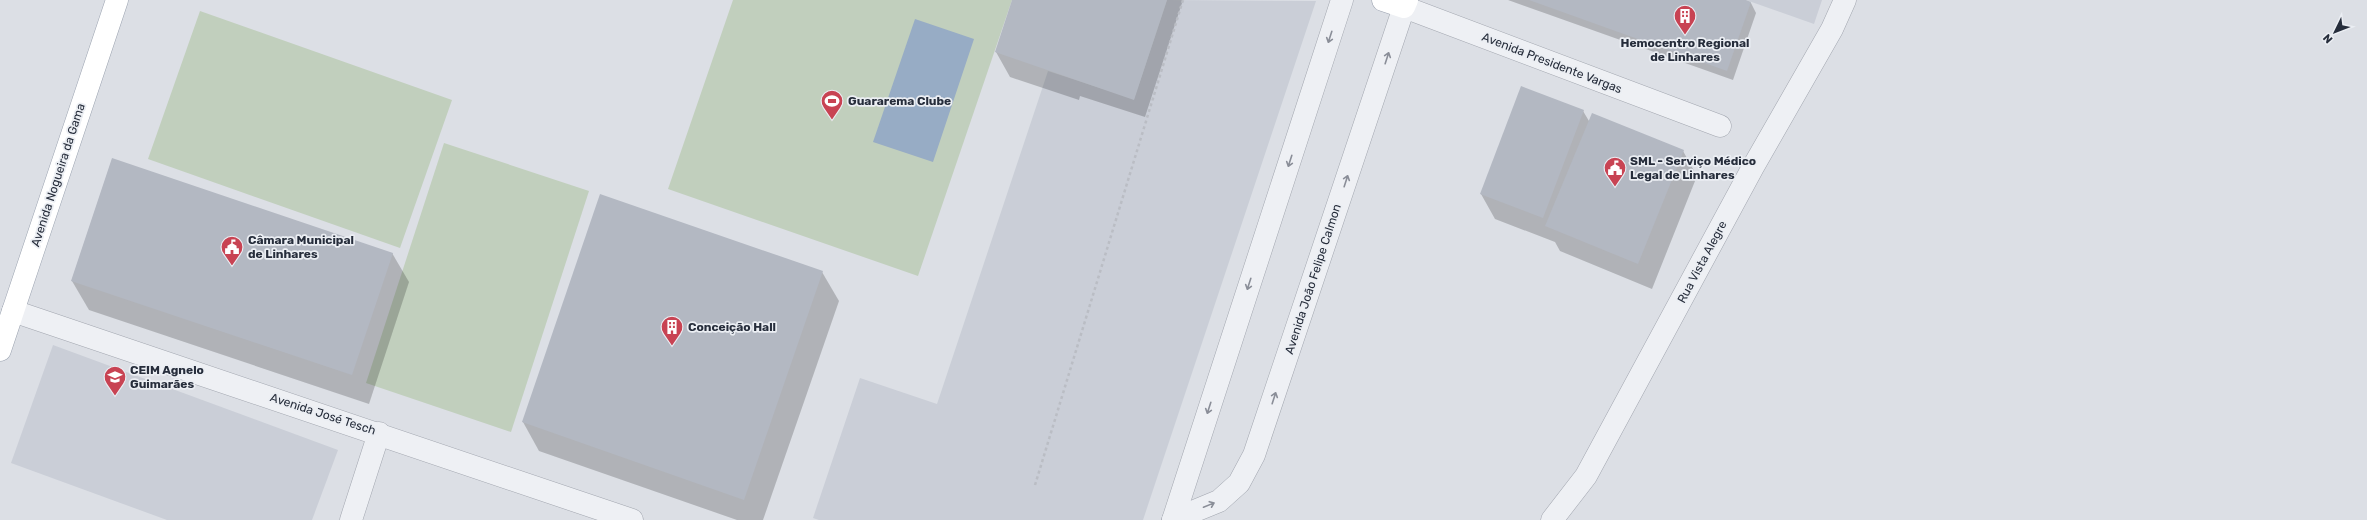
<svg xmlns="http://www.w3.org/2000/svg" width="2367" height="520" viewBox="0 0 2367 520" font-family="Rubik,sans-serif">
  <rect width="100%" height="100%" fill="#dcdfe5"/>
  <!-- built -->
  <g fill="#caced7">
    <path d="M 1167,0 L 1316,1 L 1143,520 L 819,520 L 813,518 L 860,378 L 937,404 L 1048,71 L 1134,99 Z"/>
    <path d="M 1746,0 L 1822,0 L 1814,24 Z"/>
    <path d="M 53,345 L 338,450 L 312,520 L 167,520 L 11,463 Z"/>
  </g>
  <!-- green -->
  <g fill="#c1cfbd">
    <path d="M 733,0 L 1012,0 L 918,276 L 668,189 Z"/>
    <path d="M 200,11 L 452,100 L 400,248 L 148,159 Z"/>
    <path d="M 444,143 L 589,191 L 511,432 L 366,383 Z"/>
  </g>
  <!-- water -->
  <path fill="#97acc5" d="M 915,19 L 974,39 L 933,162 L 873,142 Z"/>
  <!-- shadow -->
  <g fill="#0003">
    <path d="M 1013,0 L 1183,0 L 1145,117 L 1080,96 L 1079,100 L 1010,77 L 996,52 Z"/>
    <path d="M 1508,0 L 1743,0 L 1751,3 L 1756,13 L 1733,80 Z"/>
    <path d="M 1583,111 L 1589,121 L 1683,151 L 1697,176 L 1652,289 L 1560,251 L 1555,242 L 1495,219 L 1481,194 Z"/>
    <path d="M 392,253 L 409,282 L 369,404 L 89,310 L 72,281 Z"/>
    <path d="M 822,272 L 839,301 L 763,520 L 737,520 L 539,451 L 523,422 Z"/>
  </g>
  <!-- building -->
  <g fill="#b3b8c2">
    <path d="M 1012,0 L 1167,0 L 1134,100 L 995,52 Z"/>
    <path d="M 1529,0 L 1746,0 L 1751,2 L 1727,71 Z"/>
    <path d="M 1521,86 L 1584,110 L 1543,218 L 1480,194 Z"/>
    <path d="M 1592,113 L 1684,150 L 1638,264 L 1545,226 Z"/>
    <path d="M 112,158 L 393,253 L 352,375 L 71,281 Z"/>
    <path d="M 600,194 L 823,271 L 744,500 L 522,422 Z"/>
  </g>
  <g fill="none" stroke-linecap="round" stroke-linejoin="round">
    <!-- minor casing -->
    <g stroke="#a2a6af" stroke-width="23">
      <g id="minor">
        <path d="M 13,311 L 632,520"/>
        <path d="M 351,520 L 379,433"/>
        <path d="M 1173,520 L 1219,501 L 1239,483 L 1254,455 L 1404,7 L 1720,126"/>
        <path d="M 1173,520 L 1342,0"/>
        <path d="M 1552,520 L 1586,476 L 1753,167 L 1832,29 L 1845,0"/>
      </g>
    </g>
    <!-- major casing -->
    <g stroke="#9ba3b0" stroke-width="23">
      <g id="major">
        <path d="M 1383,0 L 1404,7 L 1407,0"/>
        <path d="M 0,350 L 117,0"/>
      </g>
    </g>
    <!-- path -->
    <path stroke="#babdc4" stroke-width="2.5" stroke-dasharray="3 3" stroke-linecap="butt" d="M 1035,485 L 1183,0"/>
    <!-- minor -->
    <use href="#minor" stroke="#eef0f4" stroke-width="22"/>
    <!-- major -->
    <use href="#major" stroke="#fff" stroke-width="22"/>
  </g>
  <!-- one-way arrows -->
  <defs><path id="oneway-shaft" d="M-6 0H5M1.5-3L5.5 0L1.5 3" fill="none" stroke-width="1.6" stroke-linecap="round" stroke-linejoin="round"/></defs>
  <g stroke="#8a8e98">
    <use href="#oneway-shaft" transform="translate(1330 37) rotate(108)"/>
    <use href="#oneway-shaft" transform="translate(1387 58) rotate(-72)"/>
    <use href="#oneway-shaft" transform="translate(1290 161) rotate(108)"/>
    <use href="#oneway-shaft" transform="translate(1346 181) rotate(-72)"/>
    <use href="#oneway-shaft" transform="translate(1249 284) rotate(108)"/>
    <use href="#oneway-shaft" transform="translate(1274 398) rotate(-72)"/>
    <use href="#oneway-shaft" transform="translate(1209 408) rotate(108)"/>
    <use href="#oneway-shaft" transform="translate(1209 505) rotate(-22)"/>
  </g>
  <!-- icons -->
  <defs>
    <g id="building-pin" transform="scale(1.15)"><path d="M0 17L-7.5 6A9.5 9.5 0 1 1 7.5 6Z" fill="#c84353" stroke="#ebeef3"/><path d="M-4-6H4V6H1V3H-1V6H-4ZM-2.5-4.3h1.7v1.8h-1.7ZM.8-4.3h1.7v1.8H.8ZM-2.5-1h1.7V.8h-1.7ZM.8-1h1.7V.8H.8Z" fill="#fff"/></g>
    <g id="stadium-pin" transform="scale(1.15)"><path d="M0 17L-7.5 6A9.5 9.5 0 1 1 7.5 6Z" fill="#c84353" stroke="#ebeef3"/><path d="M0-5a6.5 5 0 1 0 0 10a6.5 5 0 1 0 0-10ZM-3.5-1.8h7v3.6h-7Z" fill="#fff"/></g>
    <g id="civic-pin" transform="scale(1.15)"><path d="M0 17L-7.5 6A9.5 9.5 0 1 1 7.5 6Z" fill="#c84353" stroke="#ebeef3"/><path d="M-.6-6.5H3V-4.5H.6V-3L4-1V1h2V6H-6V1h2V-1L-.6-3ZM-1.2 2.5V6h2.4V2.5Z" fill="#fff"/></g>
    <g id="school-pin" transform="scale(1.15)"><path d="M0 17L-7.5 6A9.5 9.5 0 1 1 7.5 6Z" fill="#c84353" stroke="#ebeef3"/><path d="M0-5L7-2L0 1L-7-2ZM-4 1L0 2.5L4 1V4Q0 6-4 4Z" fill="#fff"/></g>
  </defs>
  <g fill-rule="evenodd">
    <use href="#building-pin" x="1685" y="16"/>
    <use href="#stadium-pin" x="832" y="101"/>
    <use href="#civic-pin" x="1615" y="168"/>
    <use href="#civic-pin" x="232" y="247"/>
    <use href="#building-pin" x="672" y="327"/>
    <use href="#school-pin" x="115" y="377"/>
  </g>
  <g text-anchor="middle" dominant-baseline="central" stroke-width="3.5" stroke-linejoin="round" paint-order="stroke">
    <!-- poi labels -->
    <g font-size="12" font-weight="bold" fill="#262d3b" stroke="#ebeef3" text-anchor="start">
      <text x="1685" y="43" text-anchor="middle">Hemocentro Regional<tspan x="1685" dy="14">de Linhares</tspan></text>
      <text x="848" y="101">Guararema Clube</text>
      <text x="1630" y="161">SML - Serviço Médico<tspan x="1630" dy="14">Legal de Linhares</tspan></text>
      <text x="248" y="240">Câmara Municipal<tspan x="248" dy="14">de Linhares</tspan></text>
      <text x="688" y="327">Conceição Hall</text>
      <text x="130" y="370">CEIM Agnelo<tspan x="130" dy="14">Guimarães</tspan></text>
    </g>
    <!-- street labels -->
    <g font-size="12" fill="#262d3b" stroke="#ebeef3">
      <text transform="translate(1552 63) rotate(21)">Avenida Presidente Vargas</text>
      <text transform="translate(58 175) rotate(-72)">Avenida Nogueira da Gama</text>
      <text transform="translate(1702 262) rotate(-62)">Rua Vista Alegre</text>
      <text transform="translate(1313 279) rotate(-72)">Avenida João Felipe Calmon</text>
      <text transform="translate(323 414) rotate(18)">Avenida José Tesch</text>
    </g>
  </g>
  <!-- north arrow -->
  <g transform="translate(2335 32) rotate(227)" stroke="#ebeef3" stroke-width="3" paint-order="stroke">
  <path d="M0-3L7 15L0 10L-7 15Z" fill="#262d3b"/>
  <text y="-6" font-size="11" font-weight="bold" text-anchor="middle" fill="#262d3b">N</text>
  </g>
</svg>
